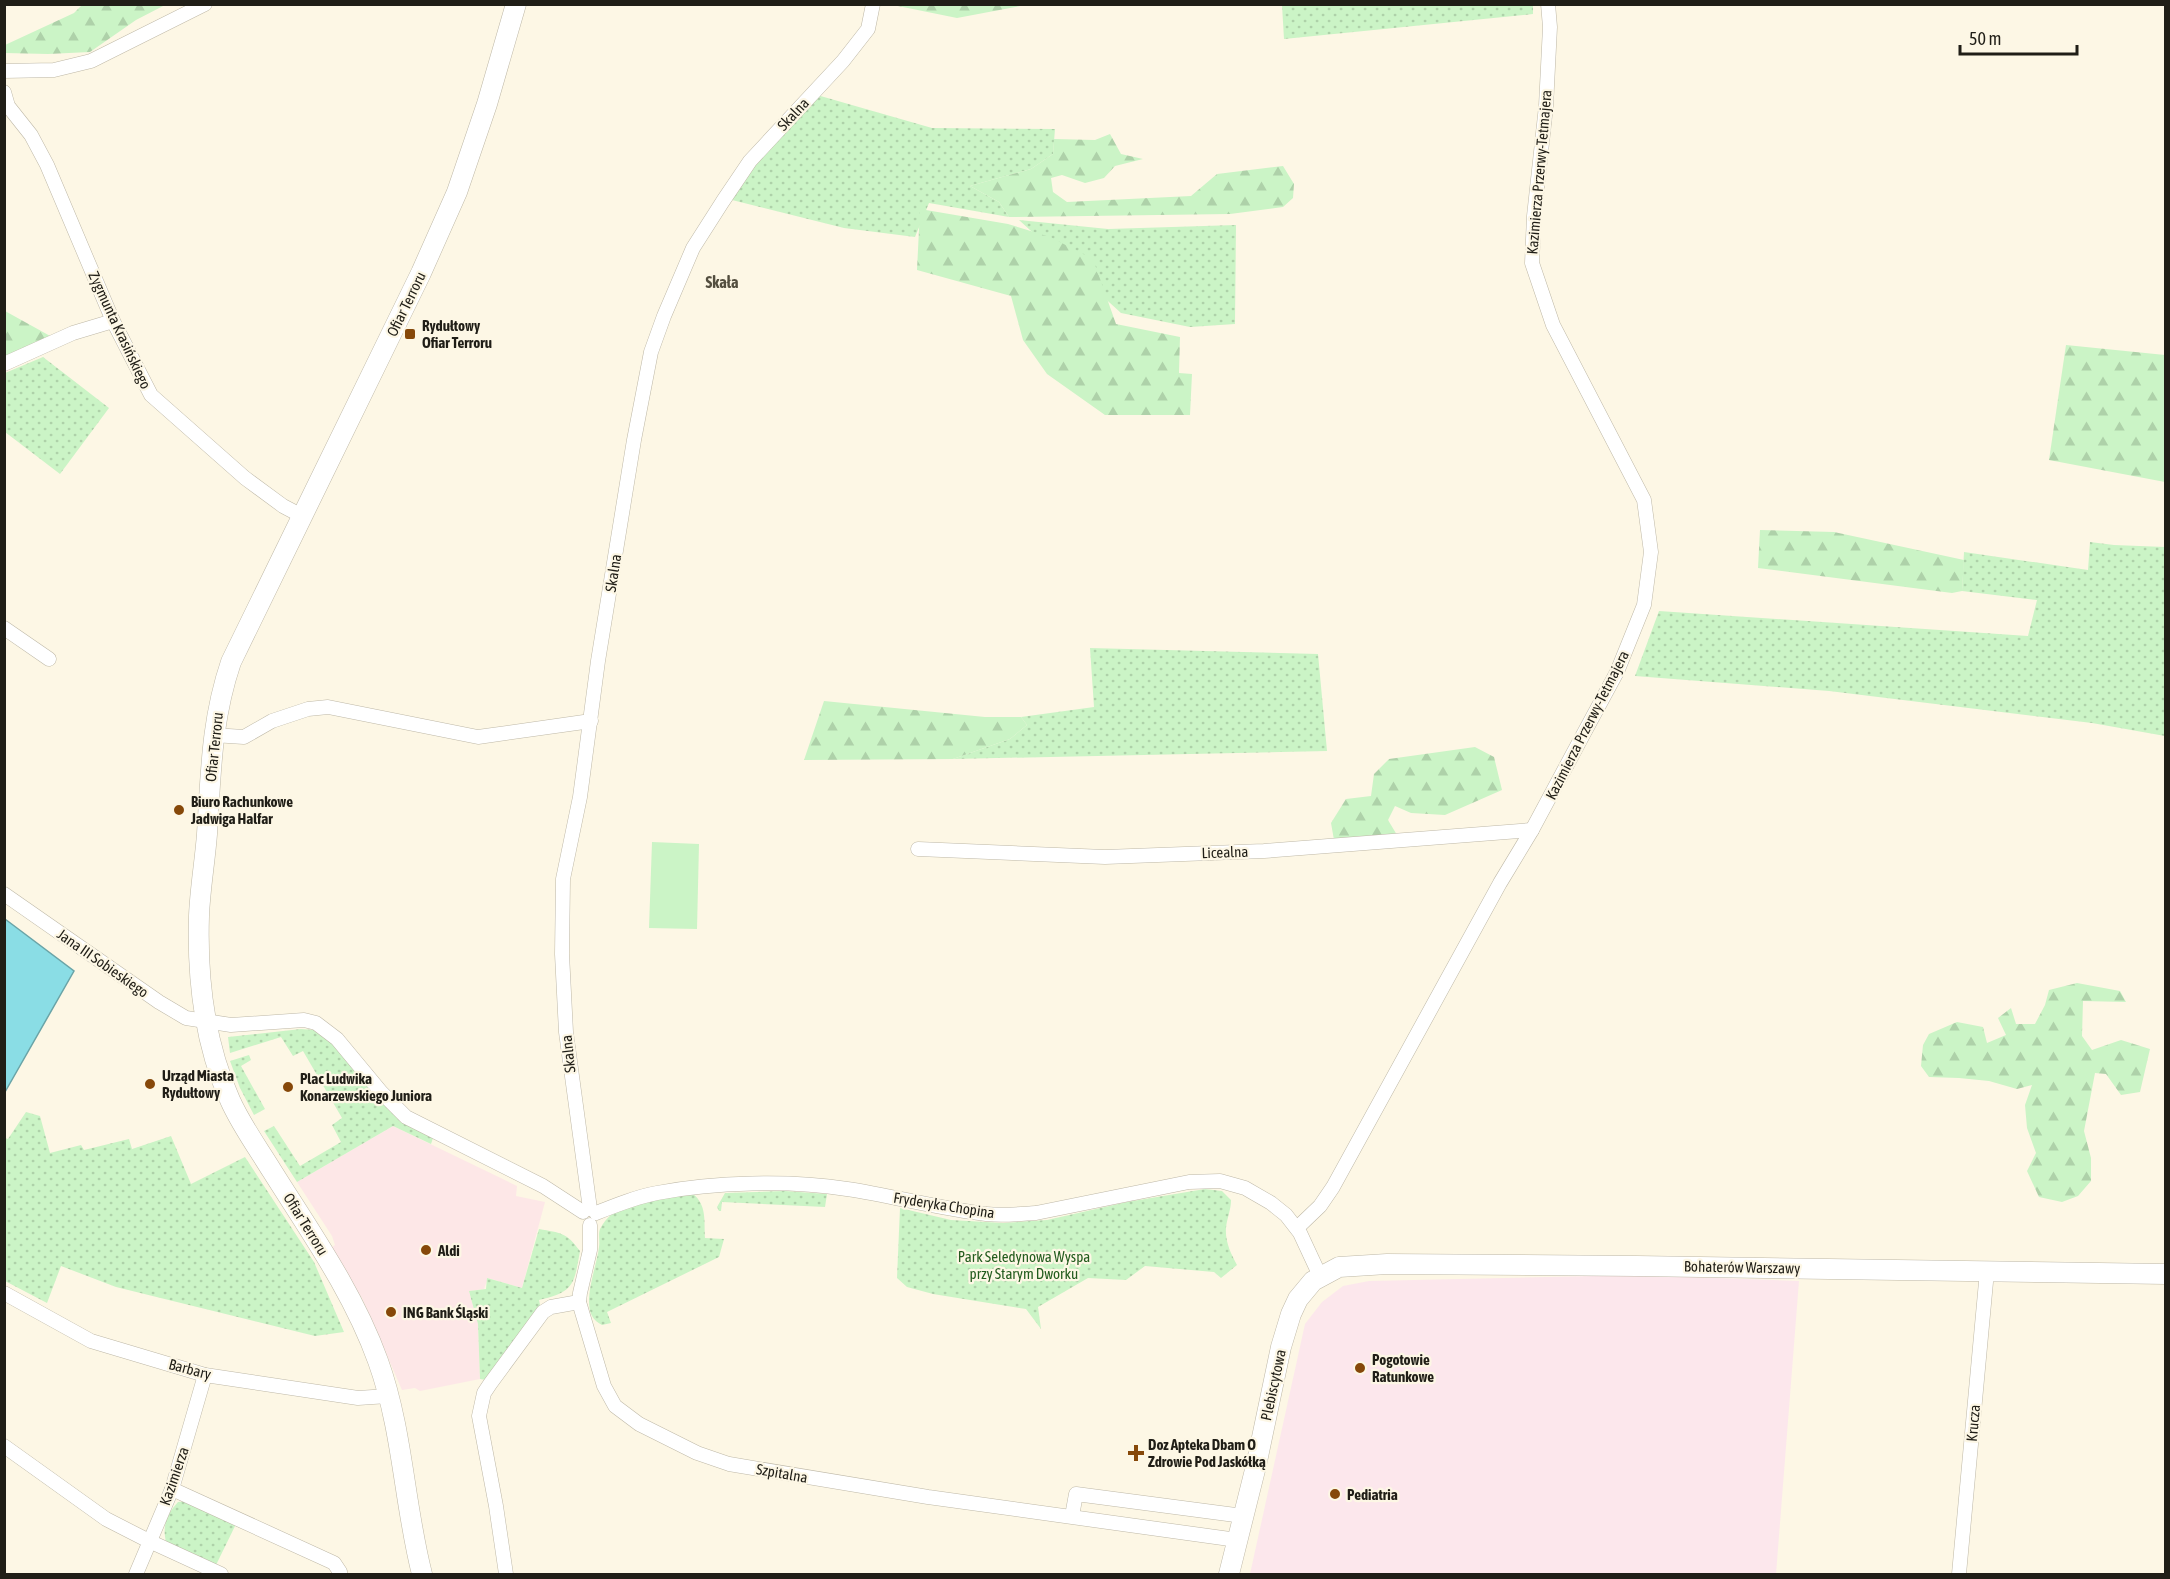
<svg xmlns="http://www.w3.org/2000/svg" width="2170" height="1579" viewBox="0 0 2170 1579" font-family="'Asap Condensed',sans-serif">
  <defs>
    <pattern id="grass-dots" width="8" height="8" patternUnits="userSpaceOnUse" patternTransform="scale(1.5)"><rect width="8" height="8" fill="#cbf4c6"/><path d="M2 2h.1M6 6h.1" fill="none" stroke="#aed1a9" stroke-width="1.8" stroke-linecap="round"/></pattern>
    <pattern id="forest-firs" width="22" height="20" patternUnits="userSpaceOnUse" patternTransform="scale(1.5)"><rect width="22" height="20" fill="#cbf4c6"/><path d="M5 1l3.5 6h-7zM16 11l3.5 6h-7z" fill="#aed1a9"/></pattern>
  </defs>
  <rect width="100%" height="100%" fill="#fdf7e5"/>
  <!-- commercial -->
  <path fill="#fde7e7" d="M 393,1126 L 517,1186 L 516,1196 L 545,1202 L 522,1288 L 488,1278 L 484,1289 L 469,1291 L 478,1324 L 480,1379 L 420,1391 L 415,1388 L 402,1390 L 362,1298 L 329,1249 L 335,1245 L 332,1236 L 297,1182 Z"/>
  <!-- medical -->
  <path fill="#fce7ec" d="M 1636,1275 L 1799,1281 L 1776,1574 L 1250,1574 L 1305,1324 L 1322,1302 L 1343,1286 L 1369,1281 Z"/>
  <!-- grass -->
  <g fill="url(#grass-dots)">
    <path d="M 1282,5 L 1282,4 L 1533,5 L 1533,14 L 1284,39 Z"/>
    <path d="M 817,95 L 932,128 L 1055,129 L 1053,154 L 1031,169 L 970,186 L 999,202 L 1009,217 L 929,203 L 915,237 L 844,228 L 728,199 L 754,163 Z"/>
    <path d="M 1019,220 L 1108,229 L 1236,225 L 1235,324 L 1190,327 L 1121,313 Z"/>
    <path d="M 43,357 L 109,408 L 60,474 L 5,432 L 5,373 Z"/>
    <path d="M 2090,542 L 2114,545 L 2165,547 L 2165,736 L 2092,723 L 1829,691 L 1635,676 L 1659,611 L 2028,636 L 2037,600 L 1962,591 L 1964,552 L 2088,570 Z"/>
    <path d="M 1090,648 L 1318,654 L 1327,751 L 953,759 L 1010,739 L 1027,725 L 1021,717 L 1094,707 Z"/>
    <path d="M 301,1029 L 315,1030 L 330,1040 L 388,1109 L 401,1120 L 433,1138 L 431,1144 L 393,1126 L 297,1182 L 264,1131 L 274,1126 L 300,1166 L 341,1142 L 332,1125 L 342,1118 L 303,1051 L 293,1056 L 281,1037 L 230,1053 L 228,1037 Z"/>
    <path d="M 249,1055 L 251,1060 L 241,1066 L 265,1109 L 254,1115 L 240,1088 L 230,1061 Z"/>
    <path d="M 26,1112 L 40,1116 L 50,1153 L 81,1145 L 84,1150 L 129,1139 L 132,1149 L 171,1136 L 191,1184 L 245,1157 L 314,1262 L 344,1332 L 315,1336 L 116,1287 L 61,1266 L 47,1303 L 5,1281 L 5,1138 L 8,1139 Z"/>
    <path d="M 1205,1189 L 1222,1191 L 1231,1200 C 1231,1210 1227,1218 1226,1228 C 1225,1242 1231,1254 1237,1265 L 1221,1278 L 1214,1272 L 1145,1266 L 1126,1280 L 1088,1278 L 1038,1307 L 1041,1329 L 1026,1309 L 933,1294 L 907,1287 L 897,1278 L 900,1208 L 951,1220 L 1003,1223 L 1047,1220 L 1127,1202 Z"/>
    <path d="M 785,1191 L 827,1194 L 825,1207 L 722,1202 L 721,1211 L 719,1211 L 717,1207 L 725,1193 Z"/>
    <path d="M 693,1194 C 707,1205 704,1221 705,1238 L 724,1239 L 719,1257 L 607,1312 L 611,1323 L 602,1325 C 598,1323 594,1320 592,1316 C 583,1299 597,1265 599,1247 C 600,1241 598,1234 600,1229 C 603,1223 607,1218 612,1214 C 635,1199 667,1198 693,1194 Z"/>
    <path d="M 539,1229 C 561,1233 566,1232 580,1251 C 574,1285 574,1292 539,1300 L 540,1305 L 486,1380 L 480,1379 L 478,1324 L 469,1291 L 486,1289 L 487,1278 L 522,1288 Z"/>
    <path d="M 189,1501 L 236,1524 L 216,1565 L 166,1542 C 162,1525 167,1514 178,1502 Z"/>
  </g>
  <!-- forest -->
  <g fill="url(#forest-firs)">
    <path d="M 1031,4 L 957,18 L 893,5 L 893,4 Z"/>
    <path d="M 82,5 L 165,5 L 136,20 L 90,52 L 48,54 L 5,53 L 5,45 L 74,13 Z"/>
    <path d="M 1110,134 L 1121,154 L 1143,159 L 1115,166 L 1104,178 L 1085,183 L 1062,175 L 1051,178 L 1053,192 L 1067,202 L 1191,196 L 1217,174 L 1283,166 L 1294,184 L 1293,198 L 1283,207 L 1230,214 L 1009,217 L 999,202 L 970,186 L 1031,169 L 1053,154 L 1054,139 L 1095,140 Z"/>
    <path d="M 920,209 L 1008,224 L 1050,237 L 1093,259 L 1116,324 L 1180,337 L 1179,373 L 1192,374 L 1190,415 L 1105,415 L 1047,374 L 1023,340 L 1011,296 L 917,270 Z"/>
    <path d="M 5,311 L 52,337 L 5,360 Z"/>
    <path d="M 2066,345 L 2165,355 L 2165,482 L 2049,460 Z"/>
    <path d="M 1760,530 L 1834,532 L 1964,560 L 1962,591 L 1952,593 L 1758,568 Z"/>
    <path d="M 824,701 L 985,717 L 1021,717 L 1027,725 L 1010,739 L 953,759 L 804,760 Z"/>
    <path d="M 1475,747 L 1494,757 L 1502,790 L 1445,815 L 1411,813 L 1395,806 L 1388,820 L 1397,835 L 1334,840 L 1331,823 L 1346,799 L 1371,796 L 1374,774 L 1389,759 Z"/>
    <path d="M 2077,983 L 2120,991 L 2126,1002 L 2083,1001 L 2082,1036 L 2092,1050 L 2121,1040 L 2150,1049 L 2140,1092 L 2121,1095 L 2106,1074 L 2095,1073 L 2084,1131 L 2091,1158 L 2091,1181 L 2078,1196 L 2062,1202 L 2039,1197 L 2027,1171 L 2036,1153 L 2027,1128 L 2025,1105 L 2032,1085 L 2017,1089 L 1989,1081 L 1959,1078 L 1929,1077 L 1921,1066 L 1923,1045 L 1929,1034 L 1957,1022 L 1983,1027 L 1987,1043 L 2006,1035 L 1998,1018 L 2011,1008 L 2016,1024 L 2035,1024 L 2045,1005 L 2049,990 Z"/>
  </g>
  <!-- garden -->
  <path fill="#cbf4c6" d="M 652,842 L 699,844 L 697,929 L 649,928 Z"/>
  <!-- water -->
  <path fill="#8adde5" stroke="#6aa4a7" stroke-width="1.5" d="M 5,919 L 74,971 L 5,1092 Z"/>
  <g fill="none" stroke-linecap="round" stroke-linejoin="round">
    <!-- street casing -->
    <g stroke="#beb8a7" stroke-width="15">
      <g id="street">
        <path d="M 4,71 L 54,70 L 91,61 L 205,4"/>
        <path d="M 4,92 L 8,106 L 31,135 L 47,165 L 113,321 L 151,395 L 245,478 L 283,506 L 302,516"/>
        <path d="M 4,364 L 73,333 L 113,321"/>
        <path d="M 4,628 L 49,659"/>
        <path d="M 213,735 L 244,737 L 272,721 L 308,709 L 328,707 L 478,737 L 591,721"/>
        <path d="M 918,849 L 1105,857 L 1264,851 L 1532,830"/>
        <path d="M 4,894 L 159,1002 L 186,1018 L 231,1025 L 304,1020 L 316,1023 L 337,1039 L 381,1092 L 406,1117 L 543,1186 L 583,1212"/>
        <path d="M 590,1209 L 566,1032 L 562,954 L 563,879 L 580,797 L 598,661 L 634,440 L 651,352 L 664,316 L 693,248 L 723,201 L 750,161 L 843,61 L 868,29 L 873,4"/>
        <path d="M 596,1213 C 616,1205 636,1197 657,1193 C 714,1182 790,1180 847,1189 C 894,1196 940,1209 986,1214 C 1003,1216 1020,1214 1036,1213 L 1189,1182 L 1220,1181 L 1245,1188 L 1271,1203 L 1286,1215 L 1300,1233 L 1320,1276"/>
        <path d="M 590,1225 L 590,1250 L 580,1293 L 579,1302 L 604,1386 L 615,1406 L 639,1424 L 697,1453 L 729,1464 L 928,1497 L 1237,1540"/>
        <path d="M 1297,1228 L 1320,1206 L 1333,1187 L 1500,883 L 1532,830 L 1584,733 L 1617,672 L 1644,605 L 1651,552 L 1644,500 L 1553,325 L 1532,263 L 1534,216 L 1546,106 L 1550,27 L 1548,4"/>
        <path d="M 4,1293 L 91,1341 L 205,1375 L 358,1398 L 388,1396"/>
        <path d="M 4,1446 L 106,1519 L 149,1541 L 221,1574"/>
        <path d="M 172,1489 L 334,1563 L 340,1572 L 339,1574"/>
        <path d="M 1072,1516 L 1076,1494 L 1243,1516"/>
        <path d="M 136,1574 L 172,1489 L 205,1375"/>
        <path d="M 506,1574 L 496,1506 L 479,1416 L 484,1393 L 490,1384 L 543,1312 L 551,1307 L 579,1302"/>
        <path d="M 1959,1574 L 1987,1271"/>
      </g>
    </g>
    <!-- secondary casing -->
    <g stroke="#beb8a7" stroke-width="21">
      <g id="secondary">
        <path d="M 422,1574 C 404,1504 403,1430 378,1361 C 353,1292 311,1233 272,1171 C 258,1148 241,1125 230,1100 C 204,1042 197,979 199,916 C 200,889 205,861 207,834 C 211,773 211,721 231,662 L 421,273 L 457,192 L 487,104 L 516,4"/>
        <path d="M 1229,1574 L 1256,1466 L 1281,1347 L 1291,1314 L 1298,1299 L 1313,1281 L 1339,1267 L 1387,1264 L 1637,1266 L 2166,1274"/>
      </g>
    </g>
    <!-- street -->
    <use href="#street" stroke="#fff" stroke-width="14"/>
    <!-- secondary -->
    <use href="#secondary" stroke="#fff" stroke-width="20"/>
  </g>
  <!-- markers -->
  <g fill="#864809" stroke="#fdf7e5" stroke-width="2">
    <rect x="404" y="328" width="12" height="12" rx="3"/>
    <circle cx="179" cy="810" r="6"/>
    <circle cx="150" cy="1084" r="6"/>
    <circle cx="288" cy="1087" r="6"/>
    <circle cx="426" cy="1250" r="6"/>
    <circle cx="391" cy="1312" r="6"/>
    <circle cx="1360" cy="1368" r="6"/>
    <path d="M1133 1444h6v6h6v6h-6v6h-6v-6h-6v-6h6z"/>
    <circle cx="1335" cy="1494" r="6"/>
  </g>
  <g text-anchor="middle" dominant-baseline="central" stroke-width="4.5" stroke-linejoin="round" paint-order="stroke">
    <!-- street labels -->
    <g font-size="15" fill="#201e17" stroke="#fdf7e5">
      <text transform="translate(793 114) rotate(-47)">Skalna</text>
      <text transform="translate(1539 172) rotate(-85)">Kazimierza Przerwy-Tetmajera</text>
      <text transform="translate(406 304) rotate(-64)">Ofiar Terroru</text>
      <text transform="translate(120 330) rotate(65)">Zygmunta Krasińskiego</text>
      <text transform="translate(613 573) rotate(-81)">Skalna</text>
      <text transform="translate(1587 725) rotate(-63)">Kazimierza Przerwy-Tetmajera</text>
      <text transform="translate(214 747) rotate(-84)">Ofiar Terroru</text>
      <text transform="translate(1225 852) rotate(-2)">Licealna</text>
      <text transform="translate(103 963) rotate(35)">Jana III Sobieskiego</text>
      <text transform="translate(568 1054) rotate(-96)">Skalna</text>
      <text transform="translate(944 1205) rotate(9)">Fryderyka Chopina</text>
      <text transform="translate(306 1224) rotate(58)">Ofiar Terroru</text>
      <text transform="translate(1742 1267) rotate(1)">Bohaterów Warszawy</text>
      <text transform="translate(190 1369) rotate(15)">Barbary</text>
      <text transform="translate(1273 1385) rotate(-78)">Plebiscytowa</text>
      <text transform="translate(1973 1423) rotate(-85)">Krucza</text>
      <text transform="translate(782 1473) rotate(10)">Szpitalna</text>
      <text transform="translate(174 1476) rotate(-71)">Kazimierza</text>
    </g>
    <!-- poi labels -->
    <g font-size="15" font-weight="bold" fill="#201e17" stroke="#fdf7e5" text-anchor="start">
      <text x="422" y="325">Rydułtowy<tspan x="422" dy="17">Ofiar Terroru</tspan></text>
      <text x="191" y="801">Biuro Rachunkowe<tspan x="191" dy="17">Jadwiga Halfar</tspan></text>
      <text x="162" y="1075">Urząd Miasta<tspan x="162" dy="17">Rydułtowy</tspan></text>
      <text x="300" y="1078">Plac Ludwika<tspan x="300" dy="17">Konarzewskiego Juniora</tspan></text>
      <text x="438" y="1250">Aldi</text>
      <text x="403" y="1312">ING Bank Śląski</text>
      <text x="1372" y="1359">Pogotowie<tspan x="1372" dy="17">Ratunkowe</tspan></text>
      <text x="1148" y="1444">Doz Apteka Dbam O<tspan x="1148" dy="17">Zdrowie Pod Jaskółką</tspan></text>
      <text x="1347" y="1494">Pediatria</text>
    </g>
    <!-- park labels -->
    <g font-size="15" fill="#235c1e" stroke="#fdf7e5">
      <text x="1024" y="1256">Park Seledynowa Wyspa<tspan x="1024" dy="17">przy Starym Dworku</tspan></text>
    </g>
    <!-- neighbourhood labels -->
    <g font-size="16" font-weight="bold" fill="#534e3f" stroke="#fdf7e5">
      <text x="722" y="282">Skała</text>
    </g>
  </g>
  <!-- border -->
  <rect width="2170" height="1579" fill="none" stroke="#201e17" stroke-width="12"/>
  <!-- scale -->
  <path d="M1960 45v9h117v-9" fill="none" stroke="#201e17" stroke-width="3"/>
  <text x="1969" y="45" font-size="18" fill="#201e17" stroke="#fdf7e5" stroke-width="4.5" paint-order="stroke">50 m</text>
</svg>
